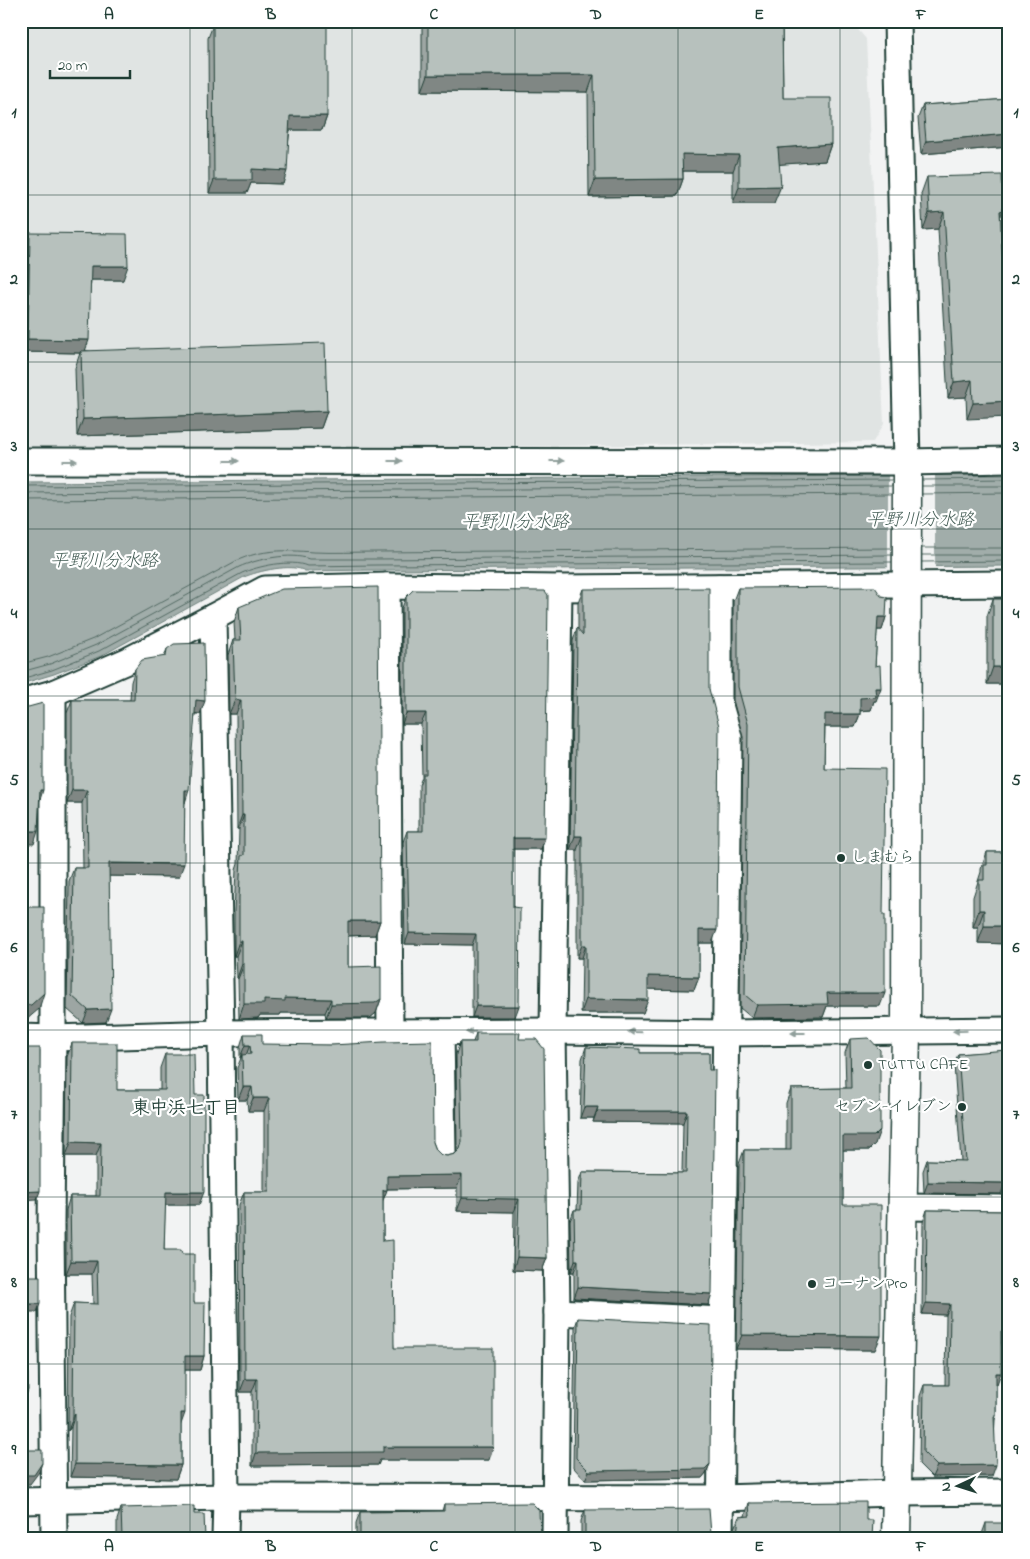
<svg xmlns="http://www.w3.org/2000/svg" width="1030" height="1559" viewBox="0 0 1030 1559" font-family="'Indie Flower','Klee One',sans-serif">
  <rect width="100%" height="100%" fill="#f2f3f3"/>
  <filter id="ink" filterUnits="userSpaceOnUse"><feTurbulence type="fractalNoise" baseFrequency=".02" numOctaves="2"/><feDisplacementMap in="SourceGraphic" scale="10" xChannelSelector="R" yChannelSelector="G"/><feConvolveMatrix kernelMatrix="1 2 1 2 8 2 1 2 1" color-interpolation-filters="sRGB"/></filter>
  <g filter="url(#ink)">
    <!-- built -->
    <path fill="#e0e4e3" d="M 21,21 L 853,21 L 854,25 L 866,39 L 884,424 L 873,442 L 21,453 Z"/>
    <!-- water -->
    <path fill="#a1adaa" stroke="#6d807b" d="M 1009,475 L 1009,566 L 376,570 L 305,571 C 292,563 258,571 244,577 L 101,656 L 54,674 L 21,684 L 21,482 Z"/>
    <!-- pier -->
    <rect fill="#f2f3f3" x="888" y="473" width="47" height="96"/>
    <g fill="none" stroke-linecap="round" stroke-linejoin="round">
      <!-- shore -->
      <g stroke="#536a63" stroke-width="1">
        <path d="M 922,480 L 1009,479"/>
        <path d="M 21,486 L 892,480"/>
        <path d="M 922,486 L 1009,486"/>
        <path d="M 21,493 L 892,486"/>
        <path d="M 922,494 L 1009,493"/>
        <path d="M 21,500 L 892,494"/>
        <path d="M 922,548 L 1009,548"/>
        <path d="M 922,555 L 1009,555"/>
        <path d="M 922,562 L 1009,561"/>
        <path d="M 21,664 L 48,657 L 93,639 L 236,561 C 262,549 285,550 313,552 C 334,553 355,552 376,552 L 892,548"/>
        <path d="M 21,672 L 50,664 L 96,645 L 239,567 C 257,559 291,552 309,559 L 376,559 L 892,555"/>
        <path d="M 21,679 L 52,670 L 99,651 L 242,573 C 258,566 291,559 307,566 L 376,565 L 892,562"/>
      </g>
      <!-- minor casing -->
      <g stroke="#1f3d34" stroke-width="29">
        <g id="minor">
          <path d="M 897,21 L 907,462"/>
          <path d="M 21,461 L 907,462 L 1009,460"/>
          <path d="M 387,586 L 390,1032"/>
          <path d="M 719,587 L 719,702 L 729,737 L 720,1538"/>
          <path d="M 213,617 L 221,1033 L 226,1497 L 225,1538"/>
          <path d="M 53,693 L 53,1038 L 51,1225 L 54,1538"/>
          <path d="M 21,702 L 53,693 L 129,660 L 213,617 L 265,589 L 387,586 L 559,588 L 1009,584"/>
          <path d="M 441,1032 L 443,1155"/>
          <path d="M 21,1037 L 53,1038 L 221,1033 L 553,1031 L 727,1033 L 1009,1030"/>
          <path d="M 903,1207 L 1000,1208"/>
          <path d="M 557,1312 L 722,1320"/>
          <path d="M 21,1501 L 226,1497 L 721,1498 L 896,1493 L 1009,1492"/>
          <path d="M 555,1538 L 557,1312 L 553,1031 L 559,588"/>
        </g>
      </g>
      <!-- tertiary casing -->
      <g stroke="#1f3d34" stroke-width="31">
        <path id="tertiary" d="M 896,1538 L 906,1032 L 907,462"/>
      </g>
      <!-- minor -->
      <use href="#minor" stroke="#fff" stroke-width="25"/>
      <!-- tertiary -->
      <use href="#tertiary" stroke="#fff" stroke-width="28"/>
    </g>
    <!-- wall -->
    <g fill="#9da6a3" stroke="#1f3d34">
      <path d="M 422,21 L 782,21 L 783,98 L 831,144 L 825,161 L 779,164 L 774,203 L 733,203 L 733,171 L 683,171 L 683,179 L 677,196 L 589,197 L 588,92 L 422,91 Z"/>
      <path d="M 213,25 L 327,116 L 322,130 L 290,130 L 283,184 L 251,183 L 247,193 L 209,193 L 208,38 Z"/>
      <path d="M 1009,99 L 1009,147 L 921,154 L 918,118 L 923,105 Z"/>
      <path d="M 927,177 L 1003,210 L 1000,218 L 1007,341 L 967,419 L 966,397 L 948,398 L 938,229 L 923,230 L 921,194 Z"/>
      <path d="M 30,233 L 123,280 L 91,280 L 85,350 L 327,411 L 321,428 L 77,436 L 75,368 L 80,353 L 23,352 L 25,247 Z"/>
      <path d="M 738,588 L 886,617 L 882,630 L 877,630 L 875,666 L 876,701 L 874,701 L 871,710 L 860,711 L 860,714 L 855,727 L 825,727 L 824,768 L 880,1006 L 827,1006 L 823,1017 L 752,1018 L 740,1008 L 743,737 L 733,700 L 733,601 Z"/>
      <path d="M 583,589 L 709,689 L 712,943 L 699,943 L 699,977 L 694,990 L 648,989 L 643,1013 L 581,1013 L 582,958 L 577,958 L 577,850 L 570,850 L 573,641 L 577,628 L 578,629 L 578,602 Z"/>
      <path d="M 406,597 L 541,849 L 513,849 L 513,907 L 515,1017 L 472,1017 L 472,945 L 405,944 L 403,842 L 407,831 L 419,831 L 419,785 L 422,777 L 421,724 L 402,724 L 402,608 Z"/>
      <path d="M 993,599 L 1009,599 L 1009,684 L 987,684 L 987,616 Z"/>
      <path d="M 239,607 L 380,921 L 375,935 L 348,936 L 348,967 L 381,999 L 376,1013 L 370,1018 L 326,1018 L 325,1013 L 281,1013 L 280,1015 L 260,1015 L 258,1018 L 239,1019 L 238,979 L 237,978 L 236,956 L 234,956 L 234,912 L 236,870 L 238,864 L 239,829 L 237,829 L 236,714 L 229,714 L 228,655 L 233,640 L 235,640 L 234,622 Z"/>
      <path d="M 167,649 L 200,714 L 195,714 L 185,802 L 179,877 L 109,876 L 106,1022 L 83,1023 L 67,1009 L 69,881 L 74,868 L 83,868 L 82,803 L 67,803 L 67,713 L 72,700 L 130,700 L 131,682 L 135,669 L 164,657 Z"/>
      <path d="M 987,852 L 1009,852 L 1009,944 L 978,943 L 978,927 L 973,927 L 973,897 L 981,872 L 981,869 Z"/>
      <path d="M 476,1033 L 519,1039 L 547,1258 L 542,1271 L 513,1270 L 514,1212 L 457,1211 L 457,1188 L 387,1189 L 383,1200 L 383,1241 L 394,1348 L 489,1460 L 380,1460 L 378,1465 L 252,1466 L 252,1392 L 240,1392 L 239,1205 L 244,1192 L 264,1192 L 264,1111 L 248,1111 L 247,1100 L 238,1100 L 237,1068 L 241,1058 L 240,1058 L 240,1047 L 244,1034 L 433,1142 L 436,1150 L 441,1155 L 447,1156 L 455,1154 L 457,1152 L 456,1054 L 460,1042 L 473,1042 Z"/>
      <path d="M 850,1039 L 875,1144 L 869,1150 L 843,1150 L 843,1205 L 875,1350 L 736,1349 L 739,1164 L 744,1150 L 786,1150 L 786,1103 L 791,1089 L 846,1088 L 845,1053 Z"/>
      <path d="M 1007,1039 L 1009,1039 L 1009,1197 L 1001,1194 L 924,1193 L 923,1171 L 927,1160 L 961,1161 L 954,1065 L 958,1054 L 1003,1051 Z"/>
      <path d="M 72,1043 L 117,1090 L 160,1090 L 160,1068 L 165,1054 L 195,1095 L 199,1205 L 165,1205 L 164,1250 L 182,1254 L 194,1303 L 204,1356 L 200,1370 L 185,1370 L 181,1424 L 181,1465 L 176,1479 L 70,1477 L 71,1427 L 68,1431 L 69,1317 L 74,1303 L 93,1304 L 92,1274 L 66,1274 L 66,1210 L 70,1196 L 96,1196 L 96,1156 L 66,1156 L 67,1057 Z"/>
      <path d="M 586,1047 L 640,1053 L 709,1053 L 708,1305 L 574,1298 L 574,1272 L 571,1272 L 570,1221 L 574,1210 L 577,1210 L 578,1183 L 582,1172 L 682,1173 L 683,1123 L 593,1122 L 594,1118 L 580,1118 L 582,1059 Z"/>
      <path d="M 927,1210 L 1004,1211 L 1001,1343 L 997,1384 L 996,1384 L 996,1416 L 995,1420 L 992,1476 L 932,1477 L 919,1464 L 920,1396 L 924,1385 L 945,1385 L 946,1315 L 922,1314 L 923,1222 Z"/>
      <path d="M 578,1318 L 710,1464 L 706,1473 L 702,1478 L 585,1480 L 573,1467 L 575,1327 Z"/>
      <path d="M 749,1503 L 866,1520 L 733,1537 L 734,1528 L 739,1517 L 745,1516 Z"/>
      <path d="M 444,1504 L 540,1538 L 356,1538 L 356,1523 L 360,1512 L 442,1511 Z"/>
      <path d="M 121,1508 L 194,1514 L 205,1538 L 117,1538 L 117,1520 Z"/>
      <path d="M 585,1510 L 711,1534 L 715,1538 L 581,1538 L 581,1521 Z"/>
      <path d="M 986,1523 L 1009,1538 L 982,1538 L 982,1534 Z"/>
    </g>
    <!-- shaded-wall -->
    <g fill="#808784" stroke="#1f3d34">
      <path d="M 428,75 L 594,75 L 588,92 L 422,91 Z"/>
      <path d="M 290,116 L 327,116 L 322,130 L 285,130 Z"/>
      <path d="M 1009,134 L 1009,147 L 921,154 L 926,141 Z"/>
      <path d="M 831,144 L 825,161 L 772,165 L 778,148 Z"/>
      <path d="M 682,154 L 739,155 L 733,171 L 676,171 Z"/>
      <path d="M 252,169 L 287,171 L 283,184 L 251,183 L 247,193 L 209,193 L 214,180 Z"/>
      <path d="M 683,179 L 677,196 L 589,197 L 595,180 Z"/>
      <path d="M 781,186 L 774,203 L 733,203 L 739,187 Z"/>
      <path d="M 1003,210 L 997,227 L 1000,211 Z"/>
      <path d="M 944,212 L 938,229 L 923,230 L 929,213 Z"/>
      <path d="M 91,266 L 128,266 L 123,280 L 86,280 Z"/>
      <path d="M 28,339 L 89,340 L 84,354 L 81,351 L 80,353 L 23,352 Z"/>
      <path d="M 972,380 L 966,397 L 948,398 L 954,382 Z"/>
      <path d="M 1009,401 L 1009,417 L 967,419 L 973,403 Z"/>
      <path d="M 327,411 L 321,428 L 77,436 L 83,419 Z"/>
      <path d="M 878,617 L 886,617 L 882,630 L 873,630 Z"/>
      <path d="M 993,667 L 1009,667 L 1009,684 L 987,684 Z"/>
      <path d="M 875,688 L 881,688 L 876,701 L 874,701 L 871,710 L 855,711 L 860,698 Z"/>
      <path d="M 196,700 L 205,701 L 200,714 L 191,713 Z"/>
      <path d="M 235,700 L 241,700 L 236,714 L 229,714 Z"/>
      <path d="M 406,713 L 426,713 L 421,724 L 402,724 Z"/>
      <path d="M 825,714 L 860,714 L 855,727 L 820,727 Z"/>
      <path d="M 40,790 L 43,790 L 39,803 Z"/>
      <path d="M 72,790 L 87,790 L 82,803 L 67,803 Z"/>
      <path d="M 185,790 L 189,790 L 185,803 Z"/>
      <path d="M 242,815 L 244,815 L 239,829 L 237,829 Z"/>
      <path d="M 21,831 L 38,831 L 34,844 L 21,844 Z"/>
      <path d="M 575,836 L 582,836 L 577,850 L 570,850 Z"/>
      <path d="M 513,838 L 545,838 L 541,849 L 509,849 Z"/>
      <path d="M 109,863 L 184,864 L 179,877 L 104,876 Z"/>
      <path d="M 979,910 L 984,910 L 978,927 L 973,927 Z"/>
      <path d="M 348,921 L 380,921 L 375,935 L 342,936 Z"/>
      <path d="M 984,926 L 1009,926 L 1009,944 L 978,943 Z"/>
      <path d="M 699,930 L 717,930 L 712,943 L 694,943 Z"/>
      <path d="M 409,933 L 476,934 L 472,945 L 405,944 Z"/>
      <path d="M 239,941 L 242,941 L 236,956 L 234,956 Z"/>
      <path d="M 582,945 L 586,945 L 582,958 L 577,958 Z"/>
      <path d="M 242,964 L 244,964 L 238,979 L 237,978 Z"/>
      <path d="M 648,976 L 699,977 L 694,990 L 643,989 Z"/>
      <path d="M 44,993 L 39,1009 L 26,1020 L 21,1020 L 21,1005 Z"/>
      <path d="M 827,993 L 885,993 L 880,1006 L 827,1006 L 823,1017 L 752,1018 L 757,1005 Z"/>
      <path d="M 285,998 L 331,999 L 325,1013 L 281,1013 L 280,1015 L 260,1015 L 258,1018 L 239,1019 L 244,1004 L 264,1000 Z"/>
      <path d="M 381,999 L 376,1013 L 370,1018 L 326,1018 L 331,1004 Z"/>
      <path d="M 586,999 L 648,1000 L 643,1013 L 581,1013 Z"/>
      <path d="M 476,1006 L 519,1006 L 515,1017 L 472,1017 Z"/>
      <path d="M 111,1009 L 106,1022 L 83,1023 L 88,1010 Z"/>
      <path d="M 245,1045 L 250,1045 L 245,1058 L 242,1055 L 241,1058 L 240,1058 Z"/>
      <path d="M 243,1087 L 252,1087 L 247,1100 L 238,1100 Z"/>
      <path d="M 253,1098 L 269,1098 L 264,1111 L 248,1111 Z"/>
      <path d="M 584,1107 L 598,1107 L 594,1118 L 580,1118 Z"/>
      <path d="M 597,1111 L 687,1111 L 683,1123 L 593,1122 Z"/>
      <path d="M 880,1130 L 875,1144 L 869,1150 L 837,1150 L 843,1136 Z"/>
      <path d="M 71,1142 L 101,1143 L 96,1156 L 66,1156 Z"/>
      <path d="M 462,1175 L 457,1188 L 382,1189 L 387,1176 Z"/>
      <path d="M 928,1182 L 1005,1183 L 1001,1194 L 924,1193 Z"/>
      <path d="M 383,1190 L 387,1190 L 382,1203 Z"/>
      <path d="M 40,1191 L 37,1199 L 21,1200 L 21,1192 Z"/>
      <path d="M 166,1192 L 204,1192 L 199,1205 L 161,1205 Z"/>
      <path d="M 462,1198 L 519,1199 L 514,1212 L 457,1211 Z"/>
      <path d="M 517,1257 L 547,1258 L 542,1271 L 513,1270 Z"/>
      <path d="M 575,1260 L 578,1260 L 574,1272 L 571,1272 Z"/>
      <path d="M 71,1261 L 97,1261 L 92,1274 L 66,1274 Z"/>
      <path d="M 578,1287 L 712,1294 L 708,1305 L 574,1298 Z"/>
      <path d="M 926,1303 L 950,1304 L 946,1315 L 922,1314 Z"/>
      <path d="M 27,1304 L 40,1304 L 37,1312 L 24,1312 Z"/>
      <path d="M 1001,1331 L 1009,1331 L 1009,1343 L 997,1343 Z"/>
      <path d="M 742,1335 L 881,1336 L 875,1350 L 736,1349 Z"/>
      <path d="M 185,1356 L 204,1356 L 200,1370 L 180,1370 Z"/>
      <path d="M 996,1373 L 1001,1373 L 997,1384 L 992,1384 Z"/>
      <path d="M 245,1379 L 257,1379 L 252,1392 L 240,1392 Z"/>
      <path d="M 21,1390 L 28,1390 L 25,1398 L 21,1398 Z"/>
      <path d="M 181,1413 L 185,1413 L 180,1427 Z"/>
      <path d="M 75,1414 L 71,1427 L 68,1431 L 73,1417 Z"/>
      <path d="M 383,1447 L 493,1447 L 489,1460 L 380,1460 L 378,1465 L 252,1466 L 256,1453 Z"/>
      <path d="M 42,1463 L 39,1472 L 30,1484 L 21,1484 L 21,1475 Z"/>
      <path d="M 75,1464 L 181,1465 L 176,1479 L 70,1477 Z"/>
      <path d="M 710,1464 L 706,1473 L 702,1478 L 585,1480 L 589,1471 Z"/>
      <path d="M 996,1465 L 992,1476 L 932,1477 L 937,1466 Z"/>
    </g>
    <!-- building -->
    <g fill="#b7c1bd" stroke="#1f3d34">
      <path d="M 428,21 L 782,21 L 783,98 L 831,98 L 831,144 L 778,148 L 781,186 L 739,187 L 739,155 L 682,154 L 683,179 L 595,180 L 594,75 L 428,75 Z"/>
      <path d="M 213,25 L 327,26 L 327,116 L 290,116 L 287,171 L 252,169 L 252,180 L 214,180 Z"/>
      <path d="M 1009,99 L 1009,134 L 926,141 L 923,105 Z"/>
      <path d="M 1002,175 L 1003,210 L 1000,211 L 1007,341 L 1009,341 L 1009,401 L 973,403 L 972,380 L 954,382 L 944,212 L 929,213 L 927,177 Z"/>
      <path d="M 30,233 L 127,234 L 128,266 L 91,266 L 89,340 L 28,339 Z"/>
      <path d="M 325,343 L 327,411 L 83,419 L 81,351 Z"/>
      <path d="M 378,587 L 380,921 L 348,921 L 348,967 L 381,966 L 381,999 L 375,1003 L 331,1004 L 331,999 L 285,998 L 285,1001 L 264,1000 L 264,1004 L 244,1004 L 244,964 L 242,964 L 242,941 L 239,941 L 239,898 L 241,856 L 244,855 L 244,815 L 242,815 L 241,700 L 235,700 L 233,640 L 241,640 L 239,607 L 282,589 Z"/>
      <path d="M 875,587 L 881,596 L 887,597 L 886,617 L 878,617 L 875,666 L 880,665 L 881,688 L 875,688 L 876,697 L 860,698 L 860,714 L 825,714 L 824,768 L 885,769 L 883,915 L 885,915 L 885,993 L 827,993 L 828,1004 L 757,1005 L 745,995 L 748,724 L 738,687 L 738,588 Z"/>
      <path d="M 709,588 L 709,689 L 719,726 L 717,930 L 699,930 L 699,977 L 648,976 L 648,1000 L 586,999 L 586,945 L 582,945 L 582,836 L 575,836 L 577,628 L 583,635 L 583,589 Z"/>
      <path d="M 413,590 L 545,591 L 548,595 L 545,838 L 513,838 L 513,907 L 520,908 L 519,1006 L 476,1006 L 476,934 L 409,933 L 407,831 L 423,831 L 423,774 L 426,774 L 426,713 L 406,713 L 406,597 Z"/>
      <rect x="993" y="599" width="16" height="68"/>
      <path d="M 204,643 L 205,701 L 196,700 L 189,790 L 185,790 L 184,864 L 109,863 L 111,1009 L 88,1010 L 72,996 L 74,868 L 88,868 L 87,790 L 72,790 L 72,700 L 134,700 L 135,669 L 142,660 L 166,656 L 167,649 L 174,644 Z"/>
      <path d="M 43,703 L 43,790 L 40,790 L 38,831 L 21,831 L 21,709 Z"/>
      <path d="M 987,852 L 1009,852 L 1009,926 L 984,926 L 984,910 L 979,910 L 979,880 L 984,880 L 984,865 L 987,865 Z"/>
      <path d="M 21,907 L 44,907 L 44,993 L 31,1005 L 21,1005 Z"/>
      <path d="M 476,1033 L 520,1033 L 519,1039 L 536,1039 L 544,1049 L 547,1258 L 517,1257 L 519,1199 L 462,1198 L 462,1175 L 387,1176 L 387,1190 L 383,1190 L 383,1241 L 393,1240 L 394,1348 L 493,1348 L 493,1447 L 383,1447 L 383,1452 L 256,1453 L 257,1379 L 245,1379 L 244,1192 L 269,1192 L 269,1098 L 253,1098 L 252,1087 L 243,1087 L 242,1055 L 251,1054 L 250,1045 L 245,1045 L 244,1034 L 262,1034 L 262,1044 L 332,1045 L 384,1042 L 432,1041 L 433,1142 L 436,1150 L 441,1155 L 447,1156 L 455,1154 L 460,1149 L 462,1142 L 460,1042 L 476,1042 Z"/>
      <path d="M 869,1038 L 880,1050 L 880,1130 L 874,1136 L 843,1136 L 843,1205 L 881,1205 L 881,1336 L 742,1335 L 744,1150 L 791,1150 L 791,1089 L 851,1088 L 850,1039 Z"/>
      <path d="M 1007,1039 L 1009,1039 L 1009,1184 L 1005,1183 L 928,1182 L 927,1160 L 966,1161 L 958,1054 L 1007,1050 Z"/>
      <path d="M 72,1043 L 117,1043 L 117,1090 L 165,1090 L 165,1054 L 194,1054 L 195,1095 L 204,1095 L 204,1192 L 166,1192 L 164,1250 L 181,1250 L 182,1254 L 194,1254 L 194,1303 L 205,1303 L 204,1356 L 185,1356 L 185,1413 L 181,1413 L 181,1465 L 75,1464 L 75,1414 L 73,1417 L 74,1303 L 98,1304 L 97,1261 L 71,1261 L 70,1196 L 100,1196 L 101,1143 L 71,1142 Z"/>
      <path d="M 586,1047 L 640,1049 L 640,1053 L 709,1053 L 709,1070 L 715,1070 L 712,1294 L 578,1287 L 578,1260 L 575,1260 L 574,1210 L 581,1210 L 582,1172 L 686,1173 L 687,1111 L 597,1111 L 598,1107 L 584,1107 Z"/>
      <path d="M 21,1048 L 40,1048 L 40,1191 L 21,1192 Z"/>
      <path d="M 927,1210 L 1004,1211 L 1009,1210 L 1009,1331 L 1001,1331 L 1001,1373 L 996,1373 L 996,1416 L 994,1416 L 996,1465 L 937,1466 L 923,1452 L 924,1385 L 949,1385 L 950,1304 L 926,1303 Z"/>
      <path d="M 21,1276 L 40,1276 L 40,1304 L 27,1304 L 28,1390 L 21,1390 Z"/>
      <path d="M 578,1318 L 711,1325 L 710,1464 L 705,1469 L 589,1471 L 576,1458 Z"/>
      <path d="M 21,1450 L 42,1450 L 42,1463 L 34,1475 L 21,1475 Z"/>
      <path d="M 866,1502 L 866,1520 L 873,1520 L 872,1538 L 733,1538 L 737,1534 L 739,1517 L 750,1516 L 749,1503 Z"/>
      <path d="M 532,1503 L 539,1510 L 540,1538 L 360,1538 L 360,1512 L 444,1511 L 444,1504 Z"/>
      <path d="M 194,1506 L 194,1514 L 204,1514 L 205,1538 L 122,1538 L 121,1508 Z"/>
      <path d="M 709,1509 L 711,1534 L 715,1538 L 585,1538 L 585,1510 Z"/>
      <rect x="986" y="1523" width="23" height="15"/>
    </g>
    <!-- one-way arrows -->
    <defs><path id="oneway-solid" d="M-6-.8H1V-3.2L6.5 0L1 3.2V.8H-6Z" transform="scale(1.25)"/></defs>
    <g fill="#8f9e9a">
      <use href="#oneway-solid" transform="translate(70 461)"/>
      <use href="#oneway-solid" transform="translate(232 461)"/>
      <use href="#oneway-solid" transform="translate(395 461)"/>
      <use href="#oneway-solid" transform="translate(557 461)"/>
      <use href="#oneway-solid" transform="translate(960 1031) rotate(179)"/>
      <use href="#oneway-solid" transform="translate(473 1032) rotate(179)"/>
      <use href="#oneway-solid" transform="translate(635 1032) rotate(-179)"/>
      <use href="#oneway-solid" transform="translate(798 1033) rotate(180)"/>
    </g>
  </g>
  <!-- grid -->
  <path fill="none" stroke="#1f3d34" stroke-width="1" stroke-opacity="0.55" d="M 190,21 L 190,1538M 352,21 L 352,1538M 515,21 L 515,1538M 678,21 L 678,1538M 840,21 L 840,1538M 21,195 L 1009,195M 21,362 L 1009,362M 21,529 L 1009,529M 21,696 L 1009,696M 21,863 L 1009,863M 21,1030 L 1009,1030M 21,1197 L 1009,1197M 21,1364 L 1009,1364"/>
  <!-- markers -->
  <g fill="#1f3d34" stroke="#fff" stroke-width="2">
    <circle cx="841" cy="858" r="5"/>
    <circle cx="868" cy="1065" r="5"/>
    <circle cx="962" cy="1107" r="5"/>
    <circle cx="812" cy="1284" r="5"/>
  </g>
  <g text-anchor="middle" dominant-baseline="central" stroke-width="4.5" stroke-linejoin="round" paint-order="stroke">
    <!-- poi labels -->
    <g font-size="16" fill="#1f3d34" stroke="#fff" text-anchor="start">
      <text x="851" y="858">しまむら</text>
      <text x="878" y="1065">TUTTU CAFE</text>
      <text x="952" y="1107" text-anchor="end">セブン-イレブン</text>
      <text x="822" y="1284">コーナンPro</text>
    </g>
    <!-- water labels -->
    <g font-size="18" font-style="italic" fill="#465f57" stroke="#fff">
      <text x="920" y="521">平野川分水路</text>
      <text x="515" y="523">平野川分水路</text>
      <text x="104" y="562">平野川分水路</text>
    </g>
    <!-- neighbourhood labels -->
    <g font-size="18" font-weight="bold" fill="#1f3d34" stroke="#fff">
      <text x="186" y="1109">東中浜七丁目</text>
    </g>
  </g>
  <!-- margin -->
  <rect width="1030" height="1559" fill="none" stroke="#fff" stroke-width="55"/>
  <!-- north arrow -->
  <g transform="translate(958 1486) rotate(266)" stroke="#ffffff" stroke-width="4" paint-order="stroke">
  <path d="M0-4L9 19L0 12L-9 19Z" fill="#1f3d34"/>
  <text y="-8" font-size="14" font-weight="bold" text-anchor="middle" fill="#1f3d34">N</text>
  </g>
  <!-- scale -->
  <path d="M50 70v8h80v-8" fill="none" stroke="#1f3d34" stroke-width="2.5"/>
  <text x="58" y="70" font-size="15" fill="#1f3d34" stroke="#ffffff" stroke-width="4" paint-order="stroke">20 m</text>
  <rect x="28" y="28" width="974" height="1504" fill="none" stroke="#1f3d34" stroke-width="2"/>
  <g font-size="16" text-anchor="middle" font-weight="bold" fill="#1f3d34">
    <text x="109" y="19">A</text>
    <text x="271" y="19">B</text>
    <text x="434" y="19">C</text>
    <text x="596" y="19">D</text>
    <text x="759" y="19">E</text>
    <text x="921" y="19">F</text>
    <text x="14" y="117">1</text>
    <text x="1016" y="117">1</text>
    <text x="14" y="284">2</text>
    <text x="1016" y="284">2</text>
    <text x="14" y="451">3</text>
    <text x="1016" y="451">3</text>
    <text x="14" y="618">4</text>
    <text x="1016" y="618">4</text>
    <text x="14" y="785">5</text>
    <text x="1016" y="785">5</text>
    <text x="14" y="952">6</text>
    <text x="1016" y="952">6</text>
    <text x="14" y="1119">7</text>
    <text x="1016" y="1119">7</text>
    <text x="14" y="1287">8</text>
    <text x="1016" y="1287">8</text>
    <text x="14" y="1454">9</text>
    <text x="1016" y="1454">9</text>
    <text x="109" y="1551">A</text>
    <text x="271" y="1551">B</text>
    <text x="434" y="1551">C</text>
    <text x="596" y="1551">D</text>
    <text x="759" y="1551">E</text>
    <text x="921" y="1551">F</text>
  </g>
</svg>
